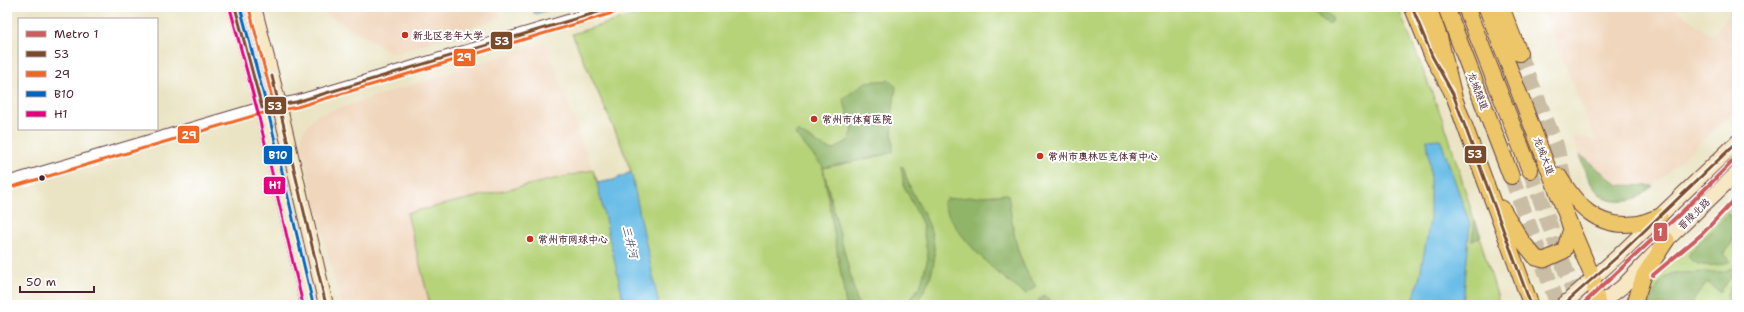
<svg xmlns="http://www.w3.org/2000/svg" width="1744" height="312" viewBox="0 0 1744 312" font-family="'Shantell Sans','LXGW WenKai TC',sans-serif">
  <rect width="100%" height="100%" fill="#fff"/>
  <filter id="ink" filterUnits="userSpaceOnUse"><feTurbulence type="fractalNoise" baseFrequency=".025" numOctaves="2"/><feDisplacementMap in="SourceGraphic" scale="8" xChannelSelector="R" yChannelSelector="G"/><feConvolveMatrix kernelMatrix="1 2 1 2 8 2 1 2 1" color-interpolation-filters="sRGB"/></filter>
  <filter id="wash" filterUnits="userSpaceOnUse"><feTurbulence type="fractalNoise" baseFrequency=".012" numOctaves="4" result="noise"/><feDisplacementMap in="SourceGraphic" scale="16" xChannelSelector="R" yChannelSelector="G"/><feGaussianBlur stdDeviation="0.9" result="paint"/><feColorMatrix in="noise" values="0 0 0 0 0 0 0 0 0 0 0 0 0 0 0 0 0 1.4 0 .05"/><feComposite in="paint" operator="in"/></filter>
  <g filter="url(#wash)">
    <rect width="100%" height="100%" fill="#eae4c4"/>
    <!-- built -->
    <g fill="#f0d6bc">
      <path d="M 315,7 L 497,7 L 502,17 L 394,54 Z"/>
      <path d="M 1541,7 L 1672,7 L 1712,36 L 1729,16 L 1737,21 L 1737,108 L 1653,186 L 1619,185 L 1579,154 L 1572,137 L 1596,140 Z"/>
      <path d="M 545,42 L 593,170 L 407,213 L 430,305 L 341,305 L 301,145 L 303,131 L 315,116 Z"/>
    </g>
    <!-- green -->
    <g fill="#b6d379" stroke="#807952">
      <path d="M 660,7 L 1398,7 L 1447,131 L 1498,298 L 1498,305 L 430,305 L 407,213 L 593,170 L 598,183 L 614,180 L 631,172 L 620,142 L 572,34 Z"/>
      <path d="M 1737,202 L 1737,305 L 1645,305 L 1648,290 L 1659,270 Z"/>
    </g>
    <!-- forest -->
    <g fill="#90b569" stroke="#6d6a4a">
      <path d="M 1310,7 L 1323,7 L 1332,18 L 1332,22 L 1329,25 L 1324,22 Z"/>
      <path d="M 890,80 L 896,87 L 892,115 L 893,152 L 880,156 L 823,168 L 858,305 L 846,305 L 823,167 L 795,134 L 797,131 L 826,148 L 833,150 L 849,140 L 853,130 L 843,99 L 866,82 Z"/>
      <path d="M 1579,154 L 1618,185 L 1653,186 C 1647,190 1641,196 1635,199 C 1632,201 1627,201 1623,201 C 1596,205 1586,176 1579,154 Z"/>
      <path d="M 901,166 L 904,168 C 908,188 917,200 926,218 C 941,251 935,277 915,305 L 905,305 L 920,287 L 928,258 L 922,223 L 904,186 Z"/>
      <path d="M 1008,194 C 1013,227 1015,259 1036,286 L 1026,294 C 998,276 954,235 943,203 L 946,199 Z"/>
      <path d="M 1728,214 L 1737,221 L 1737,236 L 1723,254 L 1731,261 C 1716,266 1700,269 1688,257 L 1691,251 Z"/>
      <path d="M 1475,220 L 1481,237 L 1472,241 Z"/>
      <path d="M 1735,267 L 1736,270 L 1720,292 L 1707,282 L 1690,305 L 1650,305 C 1654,292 1659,279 1673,273 L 1722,272 Z"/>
      <path d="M 1737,280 L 1737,286 L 1735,289 L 1737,291 L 1737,305 L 1722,305 L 1728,298 L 1725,296 Z"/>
      <path d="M 1044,295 L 1054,305 L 1055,305 L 1047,305 L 1038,300 Z"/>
    </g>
    <!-- water -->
    <g fill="#6bbde7" stroke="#5a6e89">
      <path d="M 531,7 L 557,7 L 535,14 Z"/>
      <path d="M 1440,139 L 1470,224 L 1463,305 L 1412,305 L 1420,275 L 1430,221 L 1430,166 L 1427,140 Z"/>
      <path d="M 631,172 L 659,305 L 622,305 L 623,299 L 597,183 L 614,180 Z"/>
    </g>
  </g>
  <g filter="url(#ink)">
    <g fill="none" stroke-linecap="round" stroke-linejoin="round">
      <!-- trunk-tunnel -->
      <g stroke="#cabda5" stroke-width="16" stroke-dasharray="16 8" stroke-linecap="butt">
        <path d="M 1519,53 L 1556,145 L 1566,190"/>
        <path d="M 1530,170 L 1578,305"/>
        <path d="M 1511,176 L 1558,305"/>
      </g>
      <!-- tertiary casing -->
      <g stroke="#623d42" stroke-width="14">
        <path id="tertiary" d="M 7,183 L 262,108 L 296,102 L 615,7"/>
      </g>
      <!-- secondary casing -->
      <g stroke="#623d42" stroke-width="16">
        <g id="secondary">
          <path d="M 235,7 L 262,108 L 308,305"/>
          <path d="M 254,7 L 279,104 L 326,305"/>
          <path d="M 1563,305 L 1617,257 L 1737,142"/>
          <path d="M 1599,305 L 1622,287 L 1667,240 L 1737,173"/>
        </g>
      </g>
      <!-- primary casing -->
      <g stroke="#623d42" stroke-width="17">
        <g id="primary">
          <path d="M 1412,7 L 1432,56 L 1453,94 L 1531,305"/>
          <path d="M 1486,7 L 1567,217 L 1593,278 L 1598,305"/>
          <path d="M 1559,176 C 1577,205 1596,228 1633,224 C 1642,224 1651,219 1660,216"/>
          <path d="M 1502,208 L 1522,241 L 1536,258 L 1544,260 L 1564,251 L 1571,229 L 1569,223"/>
          <path d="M 1634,305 L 1644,275 L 1667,240"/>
        </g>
      </g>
      <!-- trunk casing -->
      <g stroke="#623d42" stroke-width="18">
        <g id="trunk">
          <path d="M 1428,7 L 1439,37 L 1453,94"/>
          <path d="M 1446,7 L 1511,176"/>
          <path d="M 1466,7 L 1530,170"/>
          <path d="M 1501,7 L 1519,53"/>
        </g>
      </g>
      <!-- tertiary -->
      <use href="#tertiary" stroke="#fff" stroke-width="12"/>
      <!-- secondary -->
      <use href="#secondary" stroke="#f7e8c3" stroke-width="14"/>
      <!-- primary -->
      <use href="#primary" stroke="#ecc669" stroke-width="15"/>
      <!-- trunk -->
      <use href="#trunk" stroke="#ecc669" stroke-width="16"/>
      <!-- bus-1 casing -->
      <g stroke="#fff" stroke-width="6">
        <g id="bus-1">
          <path d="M 235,7 L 262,108 L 296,102 L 615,7"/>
          <path d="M 1412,7 L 1432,56 L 1453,94 L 1531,305"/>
          <path d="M 272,76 L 326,305"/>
          <path d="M 1563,305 L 1617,257 L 1737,142"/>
        </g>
      </g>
      <!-- bus-2 casing -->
      <g stroke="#fff" stroke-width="6">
        <g id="bus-2">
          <path d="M 249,8 L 274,105"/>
          <path d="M 8,188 L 263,113 L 297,107 L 616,12"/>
        </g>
      </g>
      <!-- bus-3 casing -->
      <g stroke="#fff" stroke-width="6">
        <path id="bus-3" d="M 240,7 L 267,107 L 313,304"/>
      </g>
      <!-- bus-4 casing -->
      <g stroke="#fff" stroke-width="6">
        <path id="bus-4" d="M 230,8 L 257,109 L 303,305"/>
      </g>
      <!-- bus-1 -->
      <use href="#bus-1" stroke="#7a4b2a" stroke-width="3"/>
      <!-- bus-2 -->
      <use href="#bus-2" stroke="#f26522" stroke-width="3"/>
      <!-- bus-3 -->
      <use href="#bus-3" stroke="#0065bd" stroke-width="3"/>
      <!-- bus-4 -->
      <use href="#bus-4" stroke="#e5007d" stroke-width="3"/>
      <!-- metro-1 casing -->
      <g stroke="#fff" stroke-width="7">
        <g id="metro-1">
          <path d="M 1653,275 L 1702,234 L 1737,197"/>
          <path d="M 1582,305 L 1683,211 L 1737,157"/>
        </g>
      </g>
      <!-- metro-1 -->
      <use href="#metro-1" stroke="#cd5c5c" stroke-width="4"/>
    </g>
  </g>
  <!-- markers -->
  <g fill="#c8321e" stroke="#fff" stroke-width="1.5">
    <circle cx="405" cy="35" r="4"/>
    <circle cx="814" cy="119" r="4"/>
    <circle cx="1040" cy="156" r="4"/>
    <circle cx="530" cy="239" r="4"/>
  </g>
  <circle fill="#4a1f2b" stroke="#fff" stroke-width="1.5" cx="42" cy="178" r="3.5"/>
  <g text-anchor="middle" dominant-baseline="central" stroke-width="4" stroke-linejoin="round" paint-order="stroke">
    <!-- poi labels -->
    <g font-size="10" font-weight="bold" fill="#4a1f2b" stroke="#fff" text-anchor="start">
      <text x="413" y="35">新北区老年大学</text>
      <text x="822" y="119">常州市体育医院</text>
      <text x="1048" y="156">常州市奥林匹克体育中心</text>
      <text x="538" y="239">常州市网球中心</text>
    </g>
    <!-- street labels -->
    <g font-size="10" fill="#4a1f2b" stroke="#fff">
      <text transform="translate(1478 91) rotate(69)">龙城隧道</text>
      <text transform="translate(1544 156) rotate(69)">龙城大道</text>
      <text transform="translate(1694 214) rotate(-44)">晋陵北路</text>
    </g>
    <!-- water labels -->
    <g font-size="11" font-style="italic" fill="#56566d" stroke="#fff">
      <text transform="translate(630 242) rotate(76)">三井河</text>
    </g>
  </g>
  <g stroke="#fff" stroke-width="1.5">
    <rect x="490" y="31" width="23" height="19" rx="4" fill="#7a4b2a"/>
    <rect x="453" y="48" width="23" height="19" rx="4" fill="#f26522"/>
    <rect x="264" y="96" width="23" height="19" rx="4" fill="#7a4b2a"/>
    <rect x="177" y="125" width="23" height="19" rx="4" fill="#f26522"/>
    <rect x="1464" y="145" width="23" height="19" rx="4" fill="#7a4b2a"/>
    <rect x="263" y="145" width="30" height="20" rx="4" fill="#0065bd"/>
    <rect x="263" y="176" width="23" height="19" rx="4" fill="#e5007d"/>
    <rect x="1653" y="222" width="15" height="20" rx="4" fill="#cd5c5c"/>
  </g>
  <g font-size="11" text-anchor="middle" font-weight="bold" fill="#fff">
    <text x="502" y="45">53</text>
    <text x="464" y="61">29</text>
    <text x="275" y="110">53</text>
    <text x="189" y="139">29</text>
    <text x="1475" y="158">53</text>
    <text x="278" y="159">B10</text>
    <text x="275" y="189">H1</text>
    <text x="1660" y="236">1</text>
  </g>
  <!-- margin -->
  <rect width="1744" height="312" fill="none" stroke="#fff" stroke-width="24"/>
  <!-- legend -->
  <rect x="18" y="18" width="140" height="112" fill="#ffffff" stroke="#b7a5aa"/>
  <rect x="26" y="31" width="20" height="6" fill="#cd5c5c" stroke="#b7a5aa"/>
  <text x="54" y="38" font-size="12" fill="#4a1f2b">Metro 1</text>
  <rect x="26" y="51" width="20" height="6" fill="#7a4b2a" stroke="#b7a5aa"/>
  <text x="54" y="58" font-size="12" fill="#4a1f2b">53</text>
  <rect x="26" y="71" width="20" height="6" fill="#f26522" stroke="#b7a5aa"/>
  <text x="54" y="78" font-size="12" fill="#4a1f2b">29</text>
  <rect x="26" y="91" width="20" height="6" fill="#0065bd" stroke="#b7a5aa"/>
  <text x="54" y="98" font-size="12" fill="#4a1f2b">B10</text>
  <rect x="26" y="111" width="20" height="6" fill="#e5007d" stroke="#b7a5aa"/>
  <text x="54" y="118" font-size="12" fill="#4a1f2b">H1</text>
  <!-- scale -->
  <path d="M20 286v6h74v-6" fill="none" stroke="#4a1f2b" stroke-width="2"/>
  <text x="26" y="286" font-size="12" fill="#4a1f2b" stroke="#ffffff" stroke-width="3" paint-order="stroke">50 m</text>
</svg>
